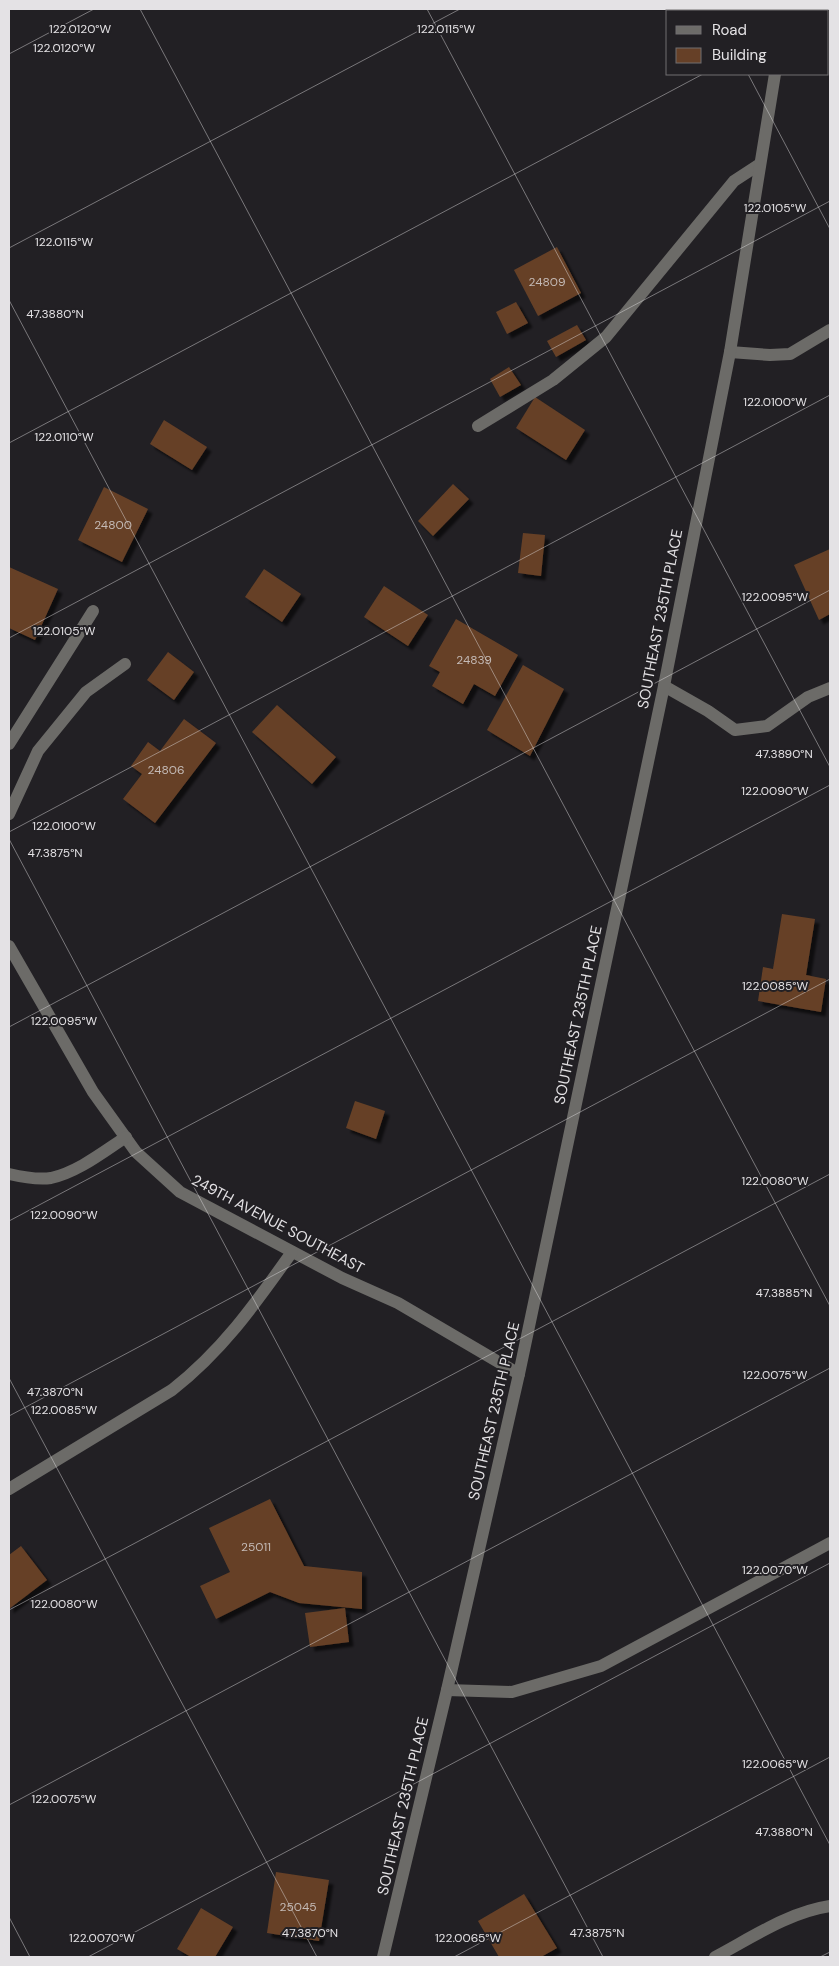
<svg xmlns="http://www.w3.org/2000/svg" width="839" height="1966" viewBox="0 0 839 1966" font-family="'DM Sans',sans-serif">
  <defs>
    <filter id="shadow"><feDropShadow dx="4.5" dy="4.5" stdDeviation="1" flood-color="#0009"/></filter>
  </defs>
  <rect width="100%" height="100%" fill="#222024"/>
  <!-- building -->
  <g fill="#664027" filter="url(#shadow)">
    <path d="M 557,247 L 581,293 L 538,316 L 514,270 Z"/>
    <path d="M 516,302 L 528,323 L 507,334 L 496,312 Z"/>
    <path d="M 577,325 L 586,340 L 556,357 L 547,341 Z"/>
    <path d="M 509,367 L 521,385 L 500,397 L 490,379 Z"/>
    <path d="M 535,397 L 585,430 L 566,460 L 516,428 Z"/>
    <path d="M 164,420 L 207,447 L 192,470 L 150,444 Z"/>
    <path d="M 453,484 L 469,499 L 433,536 L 418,521 Z"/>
    <path d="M 104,487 L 148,509 L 122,562 L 78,540 Z"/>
    <path d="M 523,533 L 545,535 L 541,576 L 518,573 Z"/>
    <path d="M 830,549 L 830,614 L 819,620 L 794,565 Z"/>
    <path d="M 9,567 L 58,589 L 35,640 L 9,628 Z"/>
    <path d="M 264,569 L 301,594 L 282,622 L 245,597 Z"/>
    <path d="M 384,586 L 428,615 L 408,646 L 364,617 Z"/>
    <path d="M 456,619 L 518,655 L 495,696 L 474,684 L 463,704 L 432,686 L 440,672 L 429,666 Z"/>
    <path d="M 168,652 L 194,672 L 174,700 L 147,680 Z"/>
    <path d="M 523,665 L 564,689 L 530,756 L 487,730 Z"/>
    <path d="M 277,705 L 336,757 L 312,784 L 252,732 Z"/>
    <path d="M 184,719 L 216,743 L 155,823 L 123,799 L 142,774 L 131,766 L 148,742 L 160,751 Z"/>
    <path d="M 782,914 L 815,919 L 806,975 L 826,979 L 821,1012 L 758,1001 L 763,967 L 773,969 Z"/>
    <path d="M 355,1101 L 385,1111 L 376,1139 L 346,1128 Z"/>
    <path d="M 270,1499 L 304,1566 L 362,1572 L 362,1609 L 299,1603 L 270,1592 L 216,1619 L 200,1586 L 230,1572 L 209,1528 Z"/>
    <path d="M 21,1546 L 47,1580 L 9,1609 L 9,1555 Z"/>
    <path d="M 345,1608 L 349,1642 L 310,1647 L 305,1613 Z"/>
    <path d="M 276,1872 L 329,1880 L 319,1941 L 267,1933 Z"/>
    <path d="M 524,1894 L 557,1948 L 541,1957 L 499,1957 L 478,1921 Z"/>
    <path d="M 201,1908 L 233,1927 L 215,1957 L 191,1957 L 177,1949 Z"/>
  </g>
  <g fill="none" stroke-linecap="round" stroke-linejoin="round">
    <!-- minor -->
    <g stroke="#6c6b68" stroke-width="12">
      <path d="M 785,11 L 785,9"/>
      <path d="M 730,352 L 770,355 L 790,354 L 830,330"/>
      <path d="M 478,426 L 553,380 L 606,337 L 734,181 L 760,164"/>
      <path d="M 664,686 L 708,711 L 735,730 L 767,726 L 808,697 L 830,688"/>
      <path d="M 9,744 L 93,611"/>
      <path d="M 9,814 L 38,751 L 86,692 L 125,664"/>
      <path d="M 9,946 L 93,1092 L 136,1152 L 180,1192 L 342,1278 L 398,1303 L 519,1374"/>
      <path d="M 9,1174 C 22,1177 37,1180 51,1178 C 78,1172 103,1152 126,1137"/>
      <path d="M 9,1489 L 172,1390 C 223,1350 255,1304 292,1252"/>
      <path d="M 447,1690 L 512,1692 L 601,1666 L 830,1543"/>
      <path d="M 383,1957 L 447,1690 L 519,1374 L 664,686 L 730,352 L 775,74"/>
      <path d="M 715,1957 C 751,1938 789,1912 830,1906"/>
    </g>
  </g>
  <!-- ticks -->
  <path fill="none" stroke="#e4e2e5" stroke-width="1" stroke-opacity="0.45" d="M 140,9 L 830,1306M 427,9 L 830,767M 713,9 L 715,11M 821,11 L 826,9M 9,54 L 94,9M 748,74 L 830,229M 9,248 L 460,9M 9,300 L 830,1845M 9,443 L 703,74M 9,638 L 830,201M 9,832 L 830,395M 9,839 L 603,1957M 9,1027 L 830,590M 9,1221 L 830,785M 9,1378 L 317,1957M 9,1416 L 830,979M 9,1610 L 830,1174M 9,1805 L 830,1368M 9,1917 L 30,1957M 88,1957 L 830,1563M 454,1957 L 830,1757M 820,1957 L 830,1952"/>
  <g text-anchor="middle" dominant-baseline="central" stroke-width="4" stroke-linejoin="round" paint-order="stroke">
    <!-- number labels -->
    <g font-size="12" fill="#c4bab6">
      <text x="547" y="282">24809</text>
      <text x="113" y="525">24800</text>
      <text x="474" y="660">24839</text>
      <text x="166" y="770">24806</text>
      <text x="256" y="1547">25011</text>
      <text x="298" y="1907">25045</text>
    </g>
    <!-- street labels -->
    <g font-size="15" fill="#e4e2e5" stroke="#222024">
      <text transform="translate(660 619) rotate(-79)">SOUTHEAST 235TH PLACE</text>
      <text transform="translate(578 1015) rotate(-78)">SOUTHEAST 235TH PLACE</text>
      <text transform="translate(278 1224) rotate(28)">249TH AVENUE SOUTHEAST</text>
      <text transform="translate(494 1411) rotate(-77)">SOUTHEAST 235TH PLACE</text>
      <text transform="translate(403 1806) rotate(-77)">SOUTHEAST 235TH PLACE</text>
    </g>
  </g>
  <g font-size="12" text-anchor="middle" fill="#e4e2e5" stroke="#222024" stroke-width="4" stroke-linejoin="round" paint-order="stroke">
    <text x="80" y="33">122.0120°W</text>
    <text x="446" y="33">122.0115°W</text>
    <text x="64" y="52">122.0120°W</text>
    <text x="775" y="212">122.0105°W</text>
    <text x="64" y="246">122.0115°W</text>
    <text x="55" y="318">47.3880°N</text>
    <text x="775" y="406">122.0100°W</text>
    <text x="64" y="441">122.0110°W</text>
    <text x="775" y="601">122.0095°W</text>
    <text x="64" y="635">122.0105°W</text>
    <text x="784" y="758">47.3890°N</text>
    <text x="775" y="795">122.0090°W</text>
    <text x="64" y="830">122.0100°W</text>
    <text x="55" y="857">47.3875°N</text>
    <text x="775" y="990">122.0085°W</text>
    <text x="64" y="1025">122.0095°W</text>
    <text x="775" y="1185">122.0080°W</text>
    <text x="64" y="1219">122.0090°W</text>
    <text x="784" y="1297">47.3885°N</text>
    <text x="775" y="1379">122.0075°W</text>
    <text x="55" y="1396">47.3870°N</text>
    <text x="64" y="1414">122.0085°W</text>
    <text x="775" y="1574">122.0070°W</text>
    <text x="64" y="1608">122.0080°W</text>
    <text x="775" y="1768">122.0065°W</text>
    <text x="64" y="1803">122.0075°W</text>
    <text x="784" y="1836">47.3880°N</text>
    <text x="310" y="1937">47.3870°N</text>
    <text x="597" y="1937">47.3875°N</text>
    <text x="102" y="1942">122.0070°W</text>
    <text x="468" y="1942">122.0065°W</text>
  </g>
  <!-- border -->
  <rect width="839" height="1966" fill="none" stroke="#e4e2e5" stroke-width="20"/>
  <!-- legend -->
  <rect x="666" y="10" width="162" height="65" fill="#222024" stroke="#706e71"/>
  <rect x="676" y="26" width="25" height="8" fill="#6c6b68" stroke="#706e71"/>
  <text x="712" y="35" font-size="15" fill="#e4e2e5">Road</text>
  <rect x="676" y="48" width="25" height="15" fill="#664027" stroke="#706e71"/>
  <text x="712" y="60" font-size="15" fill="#e4e2e5">Building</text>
</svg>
